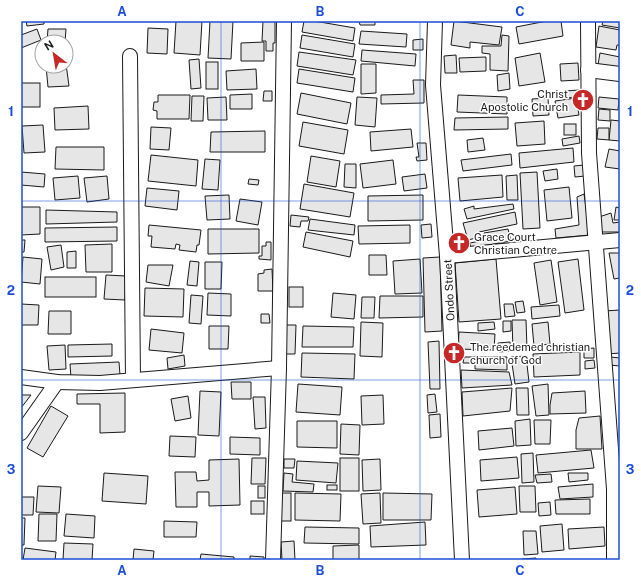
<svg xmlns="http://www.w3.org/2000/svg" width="641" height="581" viewBox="0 0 641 581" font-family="'Public Sans',sans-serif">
  <rect width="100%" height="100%" fill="#fff"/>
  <!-- building -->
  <g fill="#e6e6e6" stroke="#1a1a1a">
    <path d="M 26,21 L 44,21 L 44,24 L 27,26 Z"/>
    <path d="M 176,21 L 202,21 L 200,55 L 174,53 Z"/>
    <path d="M 210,21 L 233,21 L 231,59 L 208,58 Z"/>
    <path d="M 263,21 L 275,21 L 275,43 L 273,43 L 273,51 L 266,51 L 266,41 L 262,41 Z"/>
    <path d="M 304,21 L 314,21 L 355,28 L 353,41 L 302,32 Z"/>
    <path d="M 359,21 L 375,21 L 375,25 L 360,25 Z"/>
    <path d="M 454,21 L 502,27 L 499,45 L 470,42 L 470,48 L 451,45 Z"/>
    <path d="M 547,21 L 561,21 L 563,36 L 519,44 L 516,27 Z"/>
    <path d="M 603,21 L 620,21 L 620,28 L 602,25 Z"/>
    <path d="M 599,26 L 620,30 L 620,45 L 617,45 L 616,50 L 596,47 Z"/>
    <path d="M 148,28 L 168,29 L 167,54 L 147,53 Z"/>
    <path d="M 37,29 L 41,40 L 21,48 L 21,35 Z"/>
    <path d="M 48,29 L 66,29 L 65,42 L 47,42 Z"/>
    <path d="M 361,31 L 407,34 L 406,47 L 359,44 Z"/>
    <path d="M 302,35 L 355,44 L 353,57 L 300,48 Z"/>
    <path d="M 502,35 L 509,36 L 508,71 L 490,70 L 490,54 L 482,53 L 482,46 L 501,46 Z"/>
    <path d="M 423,39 L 423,50 L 413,50 L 413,40 Z"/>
    <path d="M 264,42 L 264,61 L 241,61 L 241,43 Z"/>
    <path d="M 362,50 L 416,54 L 415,66 L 361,61 Z"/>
    <path d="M 299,52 L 356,60 L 353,75 L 297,66 Z"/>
    <path d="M 540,53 L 545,82 L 519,86 L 515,58 Z"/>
    <path d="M 600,53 L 620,57 L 620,68 L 598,65 Z"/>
    <path d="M 456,55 L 457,73 L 445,73 L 444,56 Z"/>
    <path d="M 486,57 L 486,71 L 460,72 L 459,58 Z"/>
    <path d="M 199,59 L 201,88 L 191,89 L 189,60 Z"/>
    <rect x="206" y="62" width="12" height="27"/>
    <path d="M 578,63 L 579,80 L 561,81 L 560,64 Z"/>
    <path d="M 66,64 L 69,86 L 48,87 L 46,66 L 66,66 Z"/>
    <path d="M 361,64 L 376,64 L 376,93 L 361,94 Z"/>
    <path d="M 256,69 L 257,89 L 227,90 L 226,71 Z"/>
    <path d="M 299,69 L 355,78 L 353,92 L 297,83 Z"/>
    <path d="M 509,73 L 510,89 L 498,91 L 497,75 Z"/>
    <path d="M 413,80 L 424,80 L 424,103 L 381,104 L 381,95 L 414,94 Z"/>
    <rect x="21" y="83" width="19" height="24"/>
    <path d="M 579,90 L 580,97 L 565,98 L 565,91 Z"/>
    <path d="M 264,91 L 272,91 L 272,101 L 263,101 Z"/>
    <path d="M 301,93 L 351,103 L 347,124 L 297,114 Z"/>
    <path d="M 252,94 L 252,109 L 230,109 L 230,95 Z"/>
    <path d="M 158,95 L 190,95 L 189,119 L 157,119 L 157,111 L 153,110 L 154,102 L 158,102 Z"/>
    <path d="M 458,95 L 507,97 L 507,114 L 457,112 Z"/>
    <path d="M 192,96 L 204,96 L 203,121 L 191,121 Z"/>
    <path d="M 226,97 L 227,120 L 208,120 L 207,98 Z"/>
    <path d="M 357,97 L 377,98 L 375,127 L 355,125 Z"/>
    <path d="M 599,97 L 619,99 L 618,110 L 598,108 Z"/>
    <path d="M 548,98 L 549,115 L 533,116 L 532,99 Z"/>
    <path d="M 576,98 L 579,115 L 558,118 L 555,101 Z"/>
    <path d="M 88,106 L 89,129 L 55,130 L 54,108 Z"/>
    <path d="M 599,109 L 610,110 L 610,121 L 598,120 Z"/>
    <path d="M 508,117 L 508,129 L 454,130 L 455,118 Z"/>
    <path d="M 611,120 L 620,121 L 620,141 L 609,140 Z"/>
    <path d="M 544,121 L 545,144 L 517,146 L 515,123 Z"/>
    <path d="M 303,122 L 348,130 L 344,154 L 299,146 Z"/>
    <rect x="564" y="124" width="12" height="11"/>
    <path d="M 43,125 L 45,152 L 24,153 L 22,126 Z"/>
    <path d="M 151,127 L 171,128 L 169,150 L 150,149 Z"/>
    <path d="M 598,128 L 609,128 L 609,140 L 597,139 Z"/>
    <path d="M 411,129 L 413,147 L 371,151 L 370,132 Z"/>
    <path d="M 265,131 L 265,152 L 210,152 L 211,132 Z"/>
    <path d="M 579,136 L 580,143 L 563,146 L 562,139 Z"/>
    <path d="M 483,138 L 485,150 L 468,152 L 467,140 Z"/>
    <path d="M 417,143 L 426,143 L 427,160 L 417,161 L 416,157 L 419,157 Z"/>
    <path d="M 56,147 L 104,147 L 104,170 L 55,169 Z"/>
    <path d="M 573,148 L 574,162 L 520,168 L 519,153 Z"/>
    <path d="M 609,149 L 620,151 L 620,169 L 605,167 Z"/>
    <path d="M 511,154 L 512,165 L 463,171 L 461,160 Z"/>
    <path d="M 151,155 L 198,160 L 196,186 L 148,181 Z"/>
    <path d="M 311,156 L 340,161 L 336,187 L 307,182 Z"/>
    <path d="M 205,159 L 220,160 L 218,190 L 202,189 Z"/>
    <path d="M 393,160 L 396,184 L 363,188 L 360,164 Z"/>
    <path d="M 345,164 L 356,164 L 356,188 L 344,187 Z"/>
    <path d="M 584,165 L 585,176 L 575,177 L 574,166 Z"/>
    <path d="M 557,169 L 558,179 L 545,181 L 543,171 Z"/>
    <path d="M 21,172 L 45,174 L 44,187 L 21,185 Z"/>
    <path d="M 537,172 L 540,228 L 523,229 L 520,173 Z"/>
    <path d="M 425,174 L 427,188 L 404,191 L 402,177 Z"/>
    <path d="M 502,175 L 503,197 L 460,201 L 458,178 Z"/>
    <path d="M 517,175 L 518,200 L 507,200 L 506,176 Z"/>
    <path d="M 78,176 L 80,198 L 55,200 L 53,178 Z"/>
    <path d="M 107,176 L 109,199 L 87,202 L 84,178 Z"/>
    <path d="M 249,179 L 259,180 L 258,185 L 248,184 Z"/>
    <path d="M 304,184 L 354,193 L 350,217 L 300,209 Z"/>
    <path d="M 569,187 L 572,218 L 547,221 L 544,190 Z"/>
    <path d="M 147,188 L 179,191 L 177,210 L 145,206 Z"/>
    <path d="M 584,194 L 590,235 L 556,238 L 555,229 L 579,225 L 577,197 Z"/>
    <path d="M 229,195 L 230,219 L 207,220 L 205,196 Z"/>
    <path d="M 423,195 L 423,220 L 368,221 L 368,196 Z"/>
    <path d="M 240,199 L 262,202 L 258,225 L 236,221 Z"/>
    <path d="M 513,204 L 514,209 L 467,219 L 464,209 L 474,206 L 474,209 Z"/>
    <path d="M 21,207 L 40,207 L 40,234 L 21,235 Z"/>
    <path d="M 616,207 L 620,208 L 620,220 L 614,220 Z"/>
    <path d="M 46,210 L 117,212 L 117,222 L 46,224 Z"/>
    <path d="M 515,212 L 517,224 L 479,232 L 480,237 L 468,240 L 463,223 Z"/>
    <path d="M 611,213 L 613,223 L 620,222 L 620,232 L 601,232 L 599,217 Z"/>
    <path d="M 291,215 L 309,217 L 308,221 L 301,221 L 300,227 L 290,226 Z"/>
    <path d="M 310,219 L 355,225 L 354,235 L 308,230 Z"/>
    <path d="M 431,224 L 432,237 L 422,238 L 421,225 Z"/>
    <path d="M 149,225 L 201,230 L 199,245 L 197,245 L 196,252 L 179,250 L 180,245 L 176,244 L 175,249 L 151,247 L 152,236 L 148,236 Z"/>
    <path d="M 410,225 L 410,243 L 359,244 L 358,226 Z"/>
    <path d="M 117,227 L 117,241 L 45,242 L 45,228 Z"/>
    <path d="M 208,229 L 259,229 L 259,253 L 208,254 Z"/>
    <path d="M 508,229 L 511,241 L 471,248 L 470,243 L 485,240 L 484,233 Z"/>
    <path d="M 306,232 L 353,241 L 350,257 L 303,247 Z"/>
    <path d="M 21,240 L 25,240 L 24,252 L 21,252 Z"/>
    <path d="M 266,242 L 271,242 L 271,260 L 259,259 L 259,256 L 262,256 L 262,246 L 266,246 Z"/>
    <path d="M 112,244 L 112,272 L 86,272 L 85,245 Z"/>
    <path d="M 61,245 L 64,267 L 51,270 L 47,247 Z"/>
    <path d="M 76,251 L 76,268 L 67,268 L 67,252 Z"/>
    <path d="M 609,253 L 620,253 L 620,278 L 614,279 Z"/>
    <path d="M 369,255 L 386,255 L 387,275 L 369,275 Z"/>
    <path d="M 23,257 L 42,259 L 40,284 L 21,282 Z"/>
    <path d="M 440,257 L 442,331 L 425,332 L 423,258 Z"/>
    <path d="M 420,259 L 422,293 L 395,294 L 393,261 Z"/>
    <path d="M 496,259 L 501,319 L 459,322 L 455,263 Z"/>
    <path d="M 578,259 L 584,310 L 565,313 L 558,262 Z"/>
    <path d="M 551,260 L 557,302 L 540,305 L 534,263 Z"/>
    <path d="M 190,261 L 199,262 L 197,286 L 187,285 Z"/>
    <path d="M 205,262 L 222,262 L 221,289 L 205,289 Z"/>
    <path d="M 148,265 L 173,265 L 169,286 L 146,282 Z"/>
    <path d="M 272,269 L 273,291 L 258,291 L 258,274 L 264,273 L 264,270 Z"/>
    <path d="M 106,275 L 126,276 L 125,300 L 104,299 Z"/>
    <rect x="45" y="277" width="51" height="20"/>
    <rect x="289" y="287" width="14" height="20"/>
    <path d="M 145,288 L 184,289 L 183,317 L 144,316 Z"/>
    <path d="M 208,293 L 231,294 L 231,316 L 207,315 Z"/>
    <path d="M 333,293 L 356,295 L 354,319 L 331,317 Z"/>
    <path d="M 191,295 L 203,296 L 201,324 L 189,323 Z"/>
    <path d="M 380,296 L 423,296 L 423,317 L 379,318 Z"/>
    <path d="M 362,297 L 375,297 L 374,318 L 361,318 Z"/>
    <path d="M 523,301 L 525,312 L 517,313 L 515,302 Z"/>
    <path d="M 21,304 L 39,305 L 38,325 L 21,325 Z"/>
    <path d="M 504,304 L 513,304 L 515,316 L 505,317 Z"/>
    <path d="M 559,305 L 560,316 L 532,319 L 531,307 Z"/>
    <path d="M 620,310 L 620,353 L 607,354 L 604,311 Z"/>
    <path d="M 49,311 L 71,311 L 71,334 L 48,334 Z"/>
    <path d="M 261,314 L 269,314 L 270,323 L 261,323 Z"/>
    <path d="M 512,320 L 526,320 L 527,349 L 513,350 Z"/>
    <path d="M 503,321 L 511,321 L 511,331 L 503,332 Z"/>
    <path d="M 361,322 L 383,323 L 382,357 L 360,356 Z"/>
    <path d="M 494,322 L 495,329 L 478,331 L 478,323 Z"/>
    <path d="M 548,322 L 550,344 L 534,346 L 532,324 Z"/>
    <path d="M 286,325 L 296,325 L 295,354 L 286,354 Z"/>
    <path d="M 209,326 L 229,326 L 228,349 L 209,349 Z"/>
    <path d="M 303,326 L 354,327 L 353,347 L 302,347 Z"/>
    <path d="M 151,329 L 184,333 L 182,353 L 149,350 Z"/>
    <path d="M 459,332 L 495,334 L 494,350 L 458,349 Z"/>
    <path d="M 439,341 L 440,389 L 430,389 L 428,342 Z"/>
    <path d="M 510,342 L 511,351 L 499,352 L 498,343 Z"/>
    <path d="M 112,344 L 112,356 L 68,357 L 68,345 Z"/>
    <path d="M 65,345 L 66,369 L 49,370 L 47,346 Z"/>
    <path d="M 594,348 L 594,358 L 584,358 L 584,349 Z"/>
    <path d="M 580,352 L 580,375 L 534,377 L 533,354 Z"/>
    <path d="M 302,353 L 355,354 L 354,379 L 301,377 Z"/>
    <path d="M 184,355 L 185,366 L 168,369 L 167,358 Z"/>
    <path d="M 526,356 L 529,382 L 515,384 L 511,357 Z"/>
    <path d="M 464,357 L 507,357 L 507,370 L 475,369 L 475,363 L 463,363 Z"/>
    <path d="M 610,357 L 620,358 L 620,366 L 609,365 Z"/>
    <path d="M 594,360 L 595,368 L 585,369 L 585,361 Z"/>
    <path d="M 119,362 L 120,375 L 71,378 L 70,364 Z"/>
    <path d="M 461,370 L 509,372 L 512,385 L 462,388 Z"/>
    <path d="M 231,382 L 251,382 L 251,399 L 232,399 Z"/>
    <path d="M 298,384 L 342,387 L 340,415 L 296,412 Z"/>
    <path d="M 548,384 L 549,415 L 536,416 L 532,386 Z"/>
    <path d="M 512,388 L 510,411 L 463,416 L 462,392 Z"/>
    <path d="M 516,388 L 528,388 L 529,415 L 517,415 Z"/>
    <path d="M 200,391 L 221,392 L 219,436 L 198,435 Z"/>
    <path d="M 585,391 L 586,413 L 550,414 L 550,405 L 552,393 Z"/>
    <path d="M 125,393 L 125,432 L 100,433 L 100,404 L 77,404 L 77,394 Z"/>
    <path d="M 435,394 L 437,412 L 428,413 L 427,395 Z"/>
    <path d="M 21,395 L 31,395 L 21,408 Z"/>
    <path d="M 383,395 L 384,424 L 362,425 L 361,396 Z"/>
    <path d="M 188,396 L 191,418 L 175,421 L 171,399 Z"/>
    <path d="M 253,397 L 265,397 L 266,428 L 255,429 Z"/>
    <path d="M 51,406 L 68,416 L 43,457 L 27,448 Z"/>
    <path d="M 440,414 L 441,437 L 430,438 L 429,415 Z"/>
    <path d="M 600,416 L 602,449 L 576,449 L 576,430 L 579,418 Z"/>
    <path d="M 530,419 L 531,445 L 516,446 L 515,421 Z"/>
    <path d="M 534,420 L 551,420 L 550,444 L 535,444 Z"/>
    <path d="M 297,421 L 337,421 L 337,448 L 297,447 Z"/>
    <path d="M 341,424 L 360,425 L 359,455 L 340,454 Z"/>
    <path d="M 512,428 L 514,446 L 479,450 L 478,431 Z"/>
    <path d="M 170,436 L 196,437 L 195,457 L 169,456 Z"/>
    <path d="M 230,437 L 260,438 L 260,455 L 230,454 Z"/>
    <path d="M 591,450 L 594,468 L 538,473 L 536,455 Z"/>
    <path d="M 533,453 L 534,482 L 522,483 L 521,454 Z"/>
    <path d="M 517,457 L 519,478 L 481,481 L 480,460 Z"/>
    <path d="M 252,458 L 266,458 L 265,484 L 251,484 Z"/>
    <rect x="340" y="458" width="19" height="33"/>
    <path d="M 239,459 L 240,505 L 209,506 L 209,492 L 197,492 L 197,507 L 176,507 L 175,472 L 196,472 L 197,481 L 209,480 L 209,460 Z"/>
    <path d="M 284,459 L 295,459 L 294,468 L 284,468 Z"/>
    <path d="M 380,459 L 381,490 L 363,491 L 362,460 Z"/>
    <path d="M 297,461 L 338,463 L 336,483 L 296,480 Z"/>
    <path d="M 104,473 L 148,476 L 146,504 L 102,501 Z"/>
    <path d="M 284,473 L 293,474 L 292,482 L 314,484 L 313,492 L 283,491 Z"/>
    <path d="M 568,473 L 588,473 L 588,480 L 569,482 Z"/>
    <path d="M 551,474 L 552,482 L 537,483 L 535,475 Z"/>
    <path d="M 593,484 L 593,497 L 560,499 L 558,487 Z"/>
    <rect x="327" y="485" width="10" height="5"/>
    <path d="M 38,486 L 61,487 L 59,513 L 36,512 Z"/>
    <rect x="258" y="486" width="7" height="12"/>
    <path d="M 519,486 L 535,486 L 536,512 L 520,512 Z"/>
    <path d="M 515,487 L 517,514 L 479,517 L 477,490 Z"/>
    <rect x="281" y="493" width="10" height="28"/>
    <path d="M 295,493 L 341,494 L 340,521 L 295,520 Z"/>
    <path d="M 380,493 L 381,523 L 363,524 L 361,494 Z"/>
    <path d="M 383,493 L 432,494 L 431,520 L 383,520 Z"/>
    <path d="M 21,497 L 34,497 L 33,515 L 21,515 Z"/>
    <path d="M 590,499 L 590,514 L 556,514 L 555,500 Z"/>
    <rect x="251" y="501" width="13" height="13"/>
    <path d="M 550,502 L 551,515 L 539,516 L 538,503 Z"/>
    <path d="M 39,514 L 57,514 L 56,541 L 38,541 Z"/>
    <path d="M 66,514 L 95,516 L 94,538 L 64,536 Z"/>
    <path d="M 21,518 L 25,518 L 24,545 L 21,545 Z"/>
    <path d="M 164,521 L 197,522 L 196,537 L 164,537 Z"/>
    <path d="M 425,522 L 426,545 L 371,547 L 370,526 Z"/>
    <path d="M 562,524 L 564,550 L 542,552 L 540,526 Z"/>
    <path d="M 305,527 L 359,528 L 359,544 L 304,543 Z"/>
    <path d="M 604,527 L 605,546 L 569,549 L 568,529 Z"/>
    <path d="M 523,531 L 536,531 L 538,554 L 524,555 Z"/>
    <path d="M 294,541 L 295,560 L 282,560 L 281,542 Z"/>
    <path d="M 64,543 L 93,544 L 92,560 L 63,560 Z"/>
    <path d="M 359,545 L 359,560 L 333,560 L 333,546 Z"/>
    <path d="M 25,548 L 56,552 L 55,560 L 23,560 Z"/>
    <path d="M 134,549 L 154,551 L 153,560 L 133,560 Z"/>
    <path d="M 201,554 L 234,557 L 234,560 L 200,560 Z"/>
    <path d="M 250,556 L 264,557 L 264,560 L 250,560 Z"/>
    <path d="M 536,558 L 536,560 L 522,560 L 522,559 Z"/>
  </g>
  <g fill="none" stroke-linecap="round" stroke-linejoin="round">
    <!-- minor casing -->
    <g stroke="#1a1a1a" stroke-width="16">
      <g id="minor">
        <path d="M 435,21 L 433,85 L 447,256 L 462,560"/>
        <path d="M 588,21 L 589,153 L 614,489 L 614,560"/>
        <path d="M 130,56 L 133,380"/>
        <path d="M 588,70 L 620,74"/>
        <path d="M 447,256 L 620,240"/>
        <path d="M 21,377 L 57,382 L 100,383 L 279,368"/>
        <path d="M 21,433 L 57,382"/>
        <path d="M 273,560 L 279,368 L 284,21"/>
      </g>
    </g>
    <!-- minor -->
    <use href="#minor" stroke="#fff" stroke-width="14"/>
  </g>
  <!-- grid -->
  <path fill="none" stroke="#1d4ed8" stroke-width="1" stroke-opacity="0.55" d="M 221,21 L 221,560M 420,21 L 420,560M 21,201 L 620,201M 21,380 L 620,380"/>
  <!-- icons -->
  <defs>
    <g id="church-disc" transform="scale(1.15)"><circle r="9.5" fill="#c62828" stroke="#fff"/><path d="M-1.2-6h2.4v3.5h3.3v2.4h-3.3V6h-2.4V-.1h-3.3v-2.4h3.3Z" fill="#fff"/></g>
  </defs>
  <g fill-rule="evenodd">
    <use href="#church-disc" x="583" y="100"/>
    <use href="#church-disc" x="459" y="243"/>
    <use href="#church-disc" x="454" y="353"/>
  </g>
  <g text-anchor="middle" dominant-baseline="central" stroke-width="3" stroke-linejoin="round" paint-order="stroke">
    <!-- poi labels -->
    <g font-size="11" fill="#1a1a1a" stroke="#fff" text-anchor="start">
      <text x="568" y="94" text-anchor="end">Christ<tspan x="568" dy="13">Apostolic Church</tspan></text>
      <text x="474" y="237">Grace Court<tspan x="474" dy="13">Christian Centre</tspan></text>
      <text x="470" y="347">The reedemed christian<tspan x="470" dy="13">church of God</tspan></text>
    </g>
    <!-- street labels -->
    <g font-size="11" fill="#1a1a1a" stroke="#fff">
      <text transform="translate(449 290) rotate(-93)">Ondo Street</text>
    </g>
  </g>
  <!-- border -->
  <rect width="641" height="581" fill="none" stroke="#ffffff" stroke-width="44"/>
  <!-- north arrow -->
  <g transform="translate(54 54) rotate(329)"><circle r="19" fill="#ffffff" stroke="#a3a3a3"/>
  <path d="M0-3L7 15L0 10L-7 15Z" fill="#c62828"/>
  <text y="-6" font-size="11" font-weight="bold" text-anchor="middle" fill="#1a1a1a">N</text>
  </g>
  <rect x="22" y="22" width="597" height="537" fill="none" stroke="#1d4ed8" stroke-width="1.5"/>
  <g font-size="13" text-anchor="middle" font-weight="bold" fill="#1d4ed8">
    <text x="122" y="16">A</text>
    <text x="320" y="16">B</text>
    <text x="520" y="16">C</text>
    <text x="11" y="116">1</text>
    <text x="630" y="116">1</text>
    <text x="11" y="295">2</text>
    <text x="630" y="295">2</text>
    <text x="11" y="474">3</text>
    <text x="630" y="474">3</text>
    <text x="122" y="575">A</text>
    <text x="320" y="575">B</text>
    <text x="520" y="575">C</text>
  </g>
</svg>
